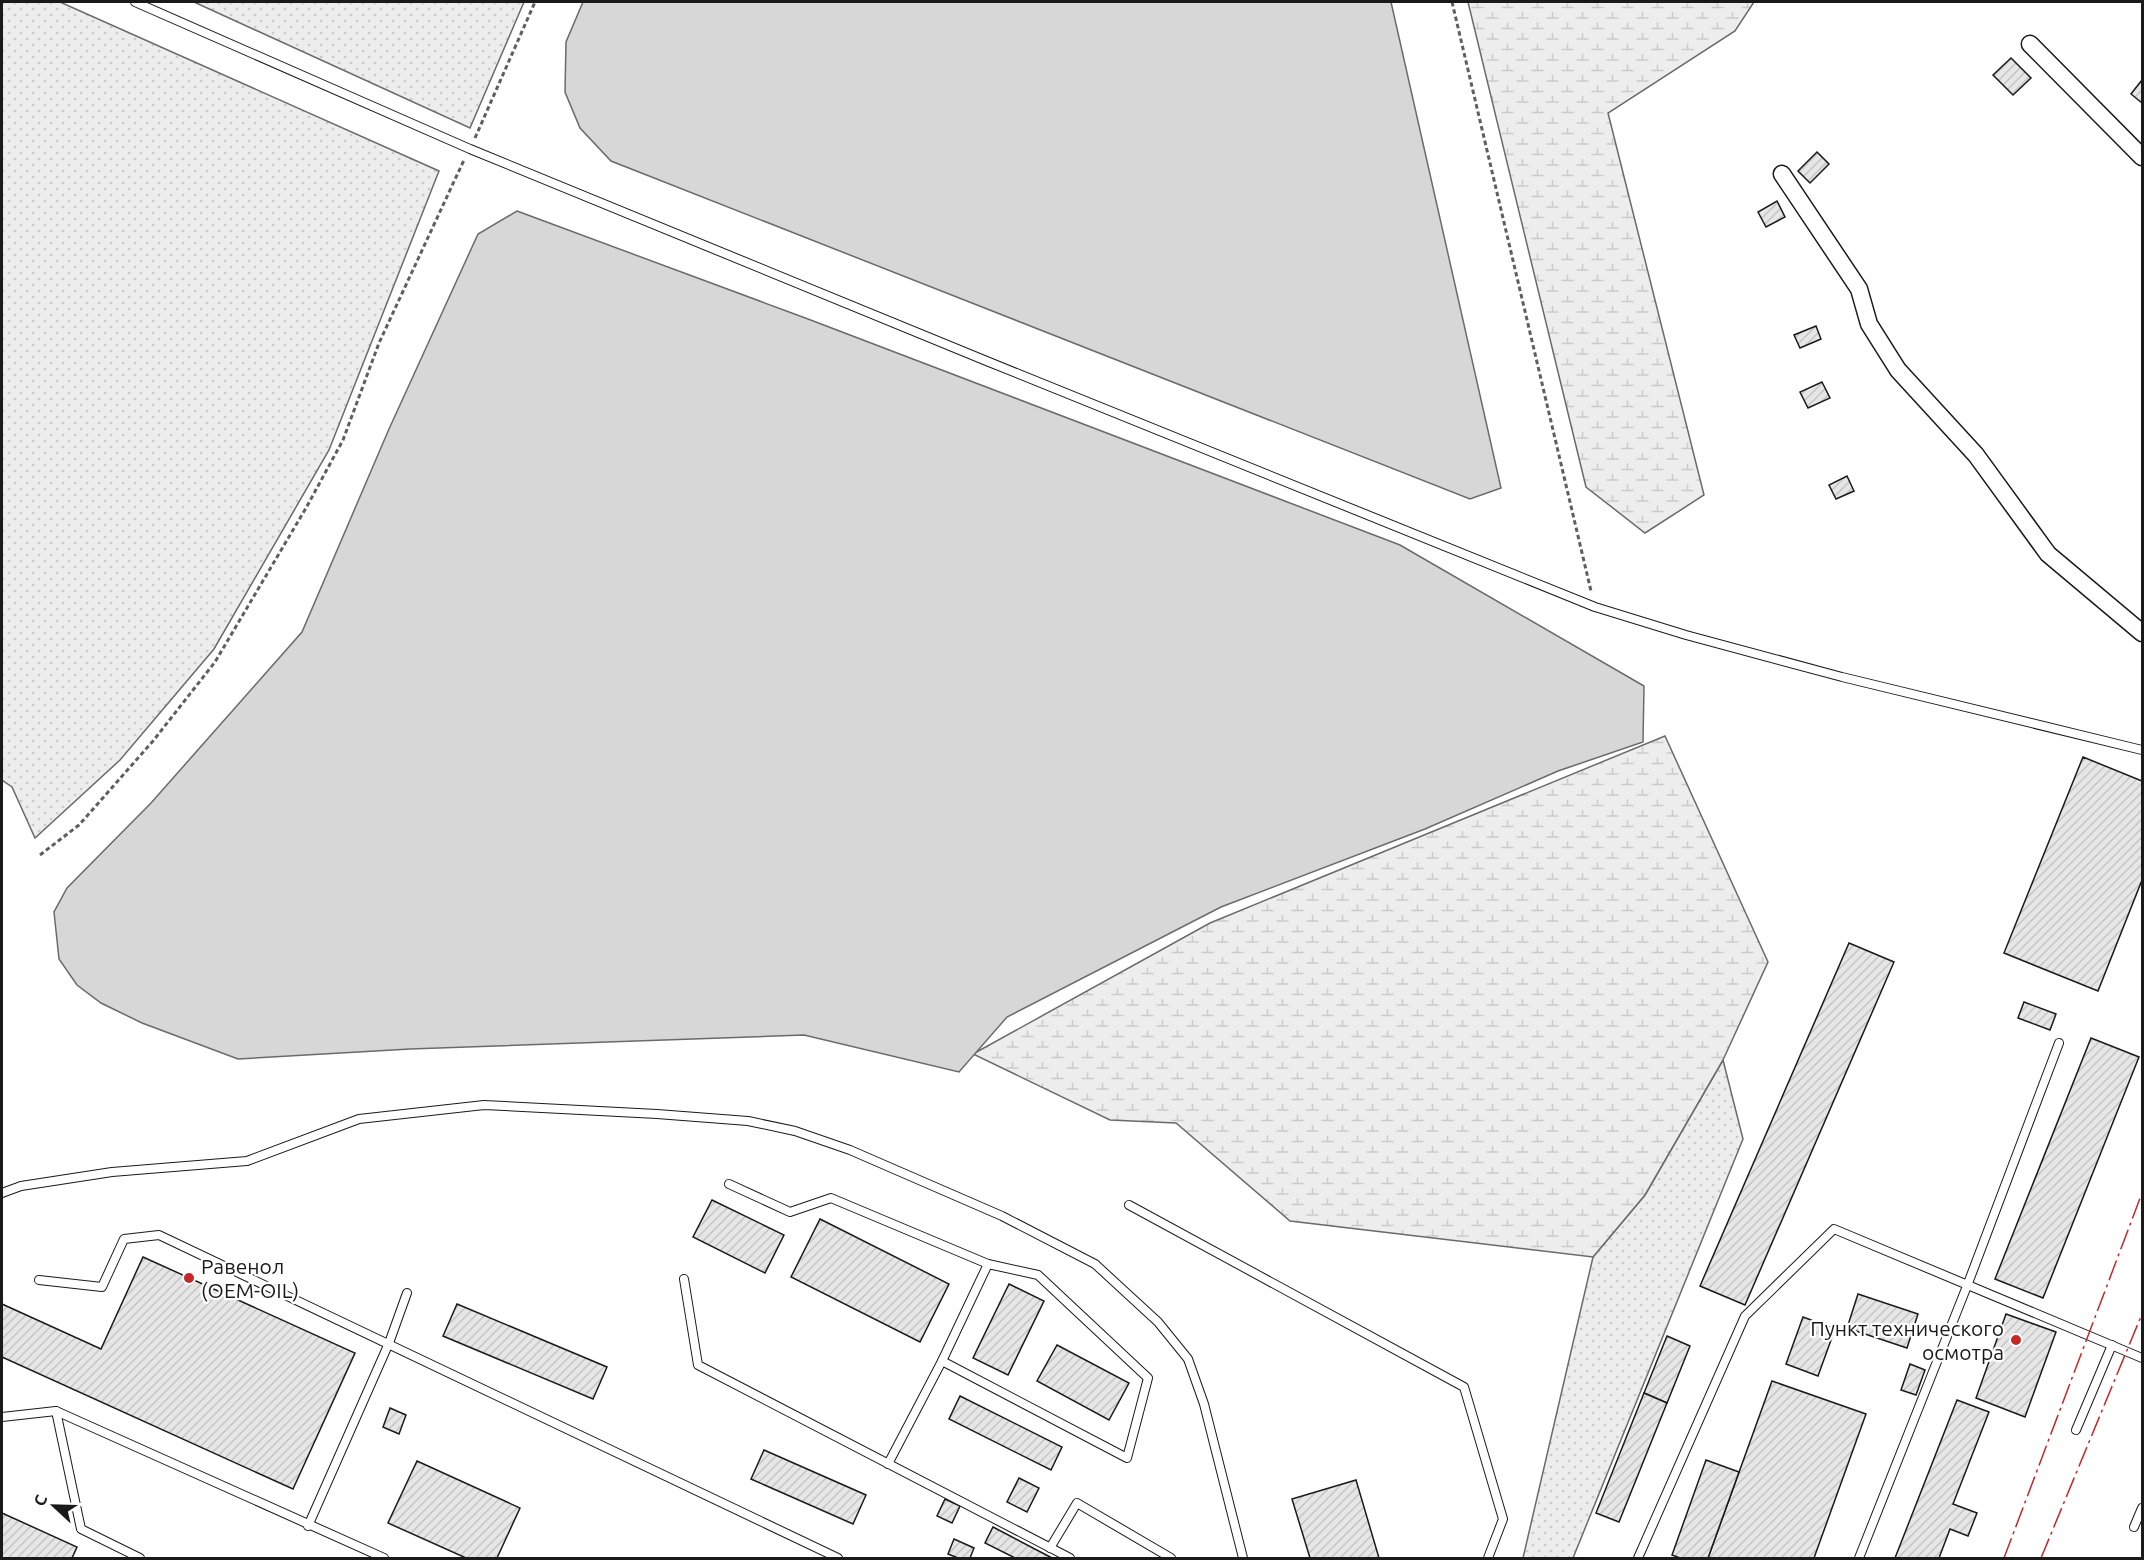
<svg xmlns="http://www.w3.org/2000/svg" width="2144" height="1560" viewBox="0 0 2144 1560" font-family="Ubuntu,sans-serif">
  <defs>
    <pattern id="grass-dots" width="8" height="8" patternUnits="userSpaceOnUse" patternTransform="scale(1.5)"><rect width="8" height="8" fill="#ededed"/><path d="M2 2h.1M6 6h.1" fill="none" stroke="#cbcbcb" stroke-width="1.8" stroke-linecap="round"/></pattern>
    <pattern id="wetland-marsh" width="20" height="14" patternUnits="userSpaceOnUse" patternTransform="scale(1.5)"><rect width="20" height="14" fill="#ededed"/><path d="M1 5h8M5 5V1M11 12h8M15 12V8" fill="none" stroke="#cbcbcb"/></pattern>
    <pattern id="building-hatch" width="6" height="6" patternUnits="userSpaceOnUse" patternTransform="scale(1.5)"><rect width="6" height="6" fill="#e6e6e6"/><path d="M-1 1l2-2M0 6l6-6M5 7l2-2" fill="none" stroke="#c5c5c5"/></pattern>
  </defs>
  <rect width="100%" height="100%" fill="#fff"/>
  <!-- grass -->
  <g fill="url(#grass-dots)" stroke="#6a6a6a" stroke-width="1.5">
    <path d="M 2,2 L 60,2 L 439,171 L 329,450 L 214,649 L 120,760 L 35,838 L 12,787 L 2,780 Z"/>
    <path d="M 194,2 L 524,2 L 470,128 Z"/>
    <path d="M 1723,1060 L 1743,1139 L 1573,1558 L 1523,1558 L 1593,1257 L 1645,1195 Z"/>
  </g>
  <!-- wetland -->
  <g fill="url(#wetland-marsh)" stroke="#6a6a6a" stroke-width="1.5">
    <path d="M 1468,2 L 1754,2 L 1735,31 L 1608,113 L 1704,495 L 1645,533 L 1586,487 Z"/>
    <path d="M 1665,736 L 1768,962 L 1723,1060 L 1645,1195 L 1593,1257 L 1290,1221 L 1176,1123 L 1110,1120 L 973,1054 L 1210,923 Z"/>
  </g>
  <!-- water -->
  <g fill="#d7d7d7" stroke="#6a6a6a" stroke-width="1.5">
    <path d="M 583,2 L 1391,2 L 1501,488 L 1470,499 L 611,161 L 580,128 L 565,92 L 566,42 Z"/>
    <path d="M 517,211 L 808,319 L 1400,545 L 1644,686 L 1643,742 L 1558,771 L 1425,829 L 1221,907 L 1007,1017 L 959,1072 L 804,1035 L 410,1049 L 238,1059 L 142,1023 L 101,1003 L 77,985 L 59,959 L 54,912 L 67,888 L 151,803 L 302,632 L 389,429 L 478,234 Z"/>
  </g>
  <!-- building -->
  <g fill="url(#building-hatch)" stroke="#1a1a1a" stroke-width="1.5">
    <path d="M 2011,58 L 2031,78 L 2013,95 L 1993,75 Z"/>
    <path d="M 2142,80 L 2142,103 L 2131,94 Z"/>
    <path d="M 1817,152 L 1829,164 L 1810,183 L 1798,171 Z"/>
    <path d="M 1777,201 L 1785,217 L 1766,227 L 1758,212 Z"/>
    <path d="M 1816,326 L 1821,339 L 1800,348 L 1794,335 Z"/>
    <path d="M 1822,382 L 1830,398 L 1808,408 L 1800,392 Z"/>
    <path d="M 1847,476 L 1854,491 L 1836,499 L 1829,485 Z"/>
    <path d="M 2083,757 L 2142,781 L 2142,880 L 2098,991 L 2004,953 Z"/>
    <path d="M 1849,943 L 1894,962 L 1745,1305 L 1700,1286 Z"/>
    <path d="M 2024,1002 L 2056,1014 L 2050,1030 L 2018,1018 Z"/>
    <path d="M 2091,1038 L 2139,1057 L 2043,1298 L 1995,1279 Z"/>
    <path d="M 712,1200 L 784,1235 L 765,1273 L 693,1237 Z"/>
    <path d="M 820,1219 L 949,1284 L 920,1342 L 791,1277 Z"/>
    <path d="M 143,1257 L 355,1353 L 293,1489 L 2,1357 L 2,1304 L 101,1349 Z"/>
    <path d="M 1009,1284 L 1044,1301 L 1008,1375 L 973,1358 Z"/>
    <path d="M 1858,1294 L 1918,1314 L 1907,1348 L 1847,1328 Z"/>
    <path d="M 457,1304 L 607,1367 L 593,1399 L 443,1336 Z"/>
    <path d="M 2006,1314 L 2056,1332 L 2025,1417 L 1976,1398 Z"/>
    <path d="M 1803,1317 L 1835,1329 L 1818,1376 L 1786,1364 Z"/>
    <path d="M 1667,1336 L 1690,1346 L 1667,1403 L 1644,1393 Z"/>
    <path d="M 1057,1345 L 1129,1383 L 1109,1420 L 1037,1381 Z"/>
    <path d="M 1910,1364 L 1925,1370 L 1916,1395 L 1901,1390 Z"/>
    <path d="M 1772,1381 L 1866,1414 L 1814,1558 L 1708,1558 Z"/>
    <path d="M 1644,1393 L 1667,1403 L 1619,1522 L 1596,1513 Z"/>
    <path d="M 960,1396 L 1062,1447 L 1051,1470 L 949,1419 Z"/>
    <path d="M 1957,1400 L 1989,1412 L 1953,1504 L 1977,1513 L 1968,1536 L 1950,1529 L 1939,1558 L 1895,1558 Z"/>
    <path d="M 390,1408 L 406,1415 L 399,1434 L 383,1427 Z"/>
    <path d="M 764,1450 L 866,1495 L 853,1524 L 751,1479 Z"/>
    <path d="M 1706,1460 L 1739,1472 L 1708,1558 L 1680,1558 L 1672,1555 Z"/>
    <path d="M 417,1461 L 520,1508 L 497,1558 L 466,1558 L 388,1523 Z"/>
    <path d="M 1019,1478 L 1039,1488 L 1027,1512 L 1007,1502 Z"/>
    <path d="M 1356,1480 L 1379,1558 L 1310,1558 L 1292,1499 Z"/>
    <path d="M 945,1499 L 960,1506 L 952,1523 L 937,1516 Z"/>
    <path d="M 2,1513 L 77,1547 L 72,1558 L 2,1558 Z"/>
    <path d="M 993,1527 L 1052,1558 L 1015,1558 L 985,1543 Z"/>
    <path d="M 954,1539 L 974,1548 L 970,1558 L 958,1558 L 948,1554 Z"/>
  </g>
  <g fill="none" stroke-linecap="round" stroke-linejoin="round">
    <!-- lane casing -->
    <g stroke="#1a1a1a" stroke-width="10">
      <g id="lane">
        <path d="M 135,2 L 470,149 L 989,362 L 1595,607 L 1686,635 L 1842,677 L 2142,750"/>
        <path d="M 729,1184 L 790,1212 L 831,1198 L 988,1264 L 1038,1275 L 1148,1378 L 1127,1458 L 942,1361"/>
        <path d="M 2,1193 L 21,1186 L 112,1172 L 247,1161 L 359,1119 L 484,1105 L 657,1114 L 748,1121 L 795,1131 L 850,1150 L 1002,1216 L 1095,1264 L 1158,1322 L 1188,1359 L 1204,1404 L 1243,1558"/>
        <path d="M 1129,1205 L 1464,1387 L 1503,1519 L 1488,1558"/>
        <path d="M 684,1279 L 698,1365 L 1070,1558"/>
        <path d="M 39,1280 L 102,1287 L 124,1239 L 159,1235 L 838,1558"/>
        <path d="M 56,1411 L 81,1529 L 140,1558"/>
        <path d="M 2,1417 L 56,1411 L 384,1558"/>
        <path d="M 2076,1430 L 2112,1345"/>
        <path d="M 888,1464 L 942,1361 L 988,1264"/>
        <path d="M 308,1526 L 389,1343 L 407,1293"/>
        <path d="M 2134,1527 L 2142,1508"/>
        <path d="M 1050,1548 L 1077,1503 L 1171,1558"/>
        <path d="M 1638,1558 L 1745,1316 L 1834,1229 L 2142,1358"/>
        <path d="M 1859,1558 L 1967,1286 L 2059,1043"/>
      </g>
    </g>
    <!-- street casing -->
    <g stroke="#1a1a1a" stroke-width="19">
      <g id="street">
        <path d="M 2030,44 L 2142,157"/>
        <path d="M 1782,174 L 1859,289 L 1869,324 L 1898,370 L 1976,455 L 2048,554 L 2142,633"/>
      </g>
    </g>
    <!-- path -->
    <g stroke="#5f5f5f" stroke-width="3" stroke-dasharray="4.5 3" stroke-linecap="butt">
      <path d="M 1452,2 L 1591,591"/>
      <path d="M 475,138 L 535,2"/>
      <path d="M 40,855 L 79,825 L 153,741 L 215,662 L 306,508 L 343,440 L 379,343 L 464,160"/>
    </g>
    <!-- lane -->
    <use href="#lane" stroke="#fff" stroke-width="8"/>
    <!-- street -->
    <use href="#street" stroke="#fff" stroke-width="16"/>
    <!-- power -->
    <g stroke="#c62828" stroke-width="1.5" stroke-dasharray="21 4.5 3 4.5" stroke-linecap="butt">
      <path d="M 2004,1558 L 2142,1193"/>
      <path d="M 2041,1558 L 2142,1314"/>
    </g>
  </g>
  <!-- markers -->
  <g fill="#c62828" stroke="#fff" stroke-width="2">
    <circle cx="189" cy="1278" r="6"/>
    <circle cx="2016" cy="1340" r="6"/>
  </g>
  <g text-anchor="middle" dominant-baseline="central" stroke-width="4.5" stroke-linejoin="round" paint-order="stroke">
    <!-- poi labels -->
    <g font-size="21" fill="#1a1a1a" stroke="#fff" text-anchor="start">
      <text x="201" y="1266">Равенол<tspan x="201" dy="24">(OEM-OIL)</tspan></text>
      <text x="2004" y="1328" text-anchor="end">Пункт технического<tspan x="2004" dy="24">осмотра</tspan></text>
    </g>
  </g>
  <!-- border -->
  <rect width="2144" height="1560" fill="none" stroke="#1a1a1a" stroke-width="6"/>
  <!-- north arrow -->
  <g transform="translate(54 1506) rotate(292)" stroke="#ffffff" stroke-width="4.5" paint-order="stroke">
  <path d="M0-4.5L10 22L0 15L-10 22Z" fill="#1a1a1a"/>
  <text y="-9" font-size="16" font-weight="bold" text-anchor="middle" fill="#1a1a1a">С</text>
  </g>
</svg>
